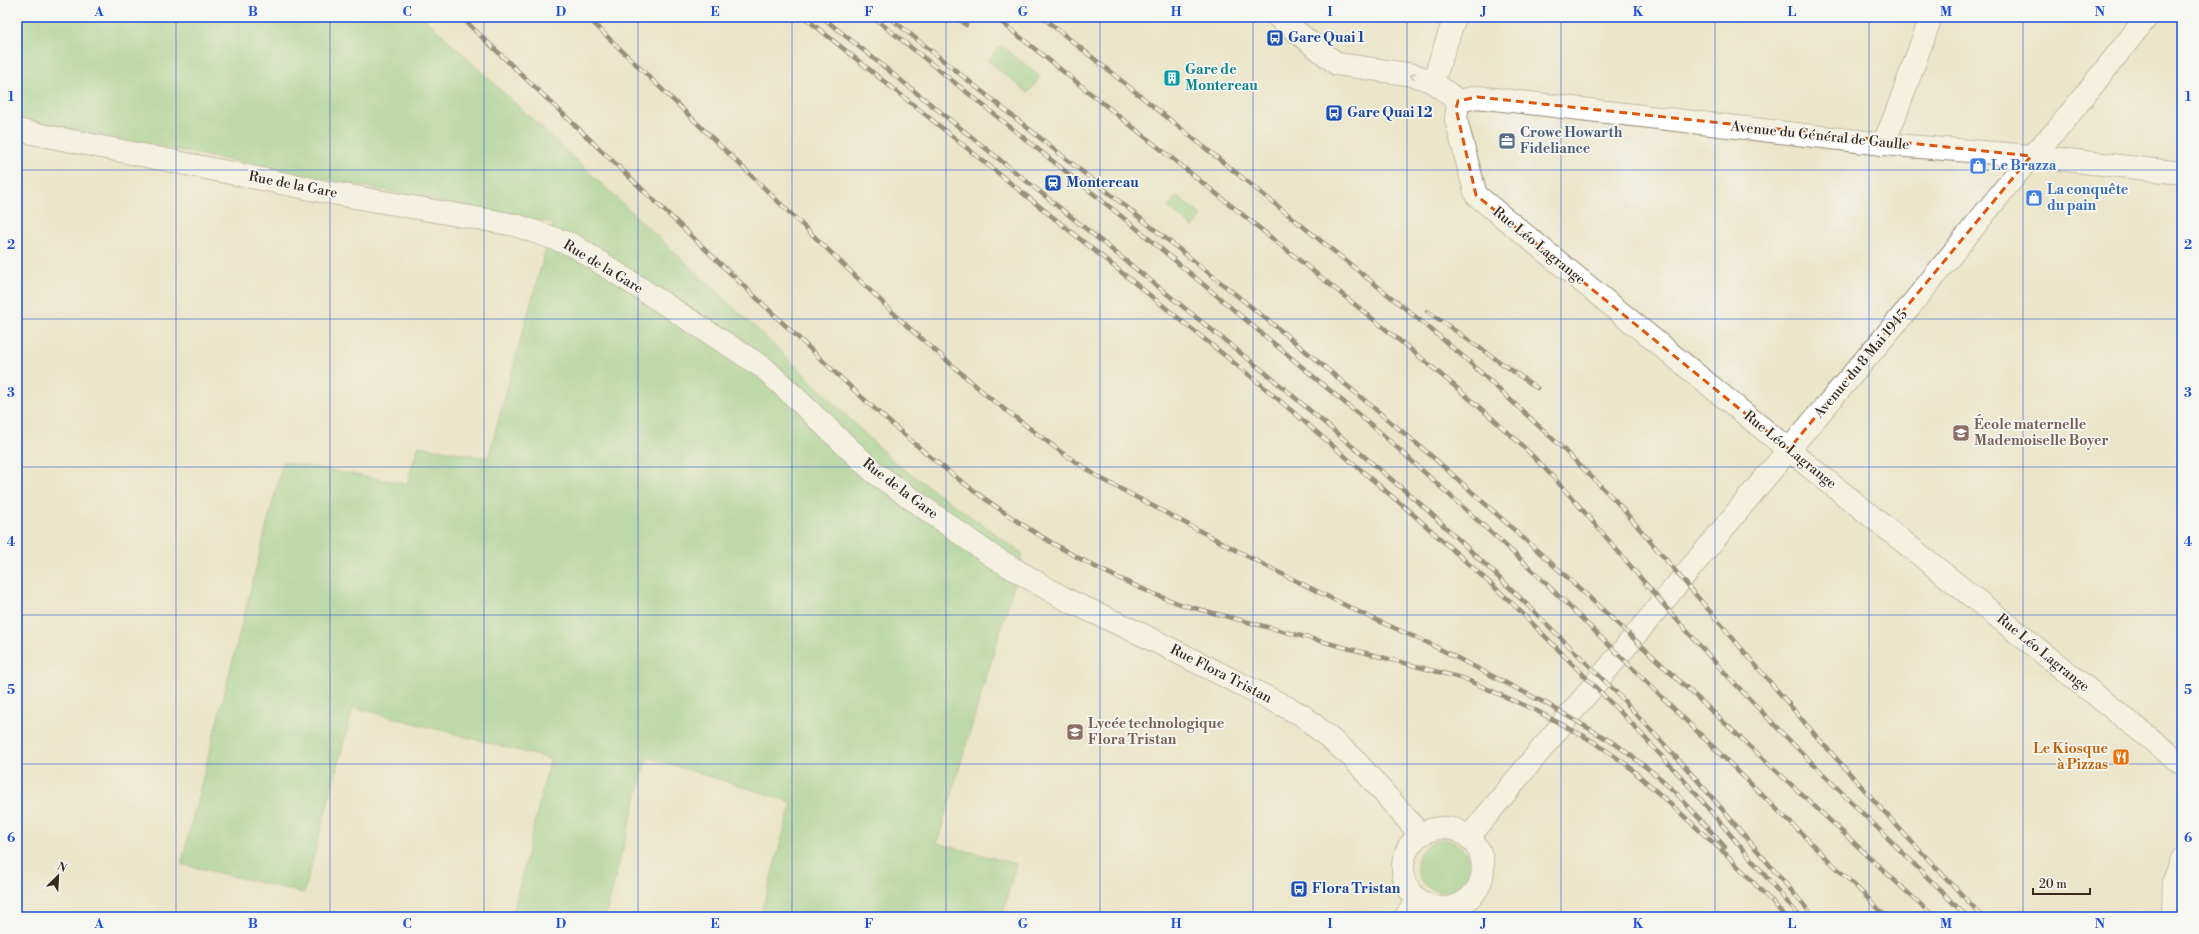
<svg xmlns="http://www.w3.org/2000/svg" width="2199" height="934" viewBox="0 0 2199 934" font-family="'Libre Bodoni',serif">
  <rect width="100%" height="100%" fill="#f6f6f2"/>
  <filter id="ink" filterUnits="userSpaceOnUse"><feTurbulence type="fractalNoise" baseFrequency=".025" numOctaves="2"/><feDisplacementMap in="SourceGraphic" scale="8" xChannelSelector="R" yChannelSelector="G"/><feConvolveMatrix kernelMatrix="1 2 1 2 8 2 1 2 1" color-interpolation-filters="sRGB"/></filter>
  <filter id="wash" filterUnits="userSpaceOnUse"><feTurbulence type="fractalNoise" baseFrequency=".012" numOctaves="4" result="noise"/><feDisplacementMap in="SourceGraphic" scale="16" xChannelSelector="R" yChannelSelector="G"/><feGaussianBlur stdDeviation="0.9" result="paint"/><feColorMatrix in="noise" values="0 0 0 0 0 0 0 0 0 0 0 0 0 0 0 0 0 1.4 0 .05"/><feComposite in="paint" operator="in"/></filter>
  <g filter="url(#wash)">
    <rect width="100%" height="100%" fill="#ebe5c9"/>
    <!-- green -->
    <g fill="#88cb84" stroke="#627a51">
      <path d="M 17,17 L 423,17 L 778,349 L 894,462 L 1023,554 L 937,843 L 1016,864 L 1002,917 L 760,917 L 792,802 L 647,757 L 605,917 L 512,917 L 550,759 L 353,707 L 304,893 L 181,864 L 283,462 L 407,484 L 418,446 L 488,458 L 553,223 L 17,119 Z"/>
      <path d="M 1001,45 L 1040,77 L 1028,93 L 988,61 Z"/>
      <path d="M 1177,196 L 1202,216 L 1193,227 L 1168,207 Z"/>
      <circle cx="1443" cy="866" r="26"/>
    </g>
  </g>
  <g filter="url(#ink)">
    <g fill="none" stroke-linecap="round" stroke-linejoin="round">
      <!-- minor casing -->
      <g stroke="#938874" stroke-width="24">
        <g id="minor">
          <path d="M 1278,17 L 1337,64 L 1414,75 L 1433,82 L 1458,101"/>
          <path d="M 1433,82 L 1455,17"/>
          <path d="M 1883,144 L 1895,116 L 1931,17"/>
          <path d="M 2031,156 L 2057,130 L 2147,17"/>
          <path d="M 2173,917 L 2174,881 L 2182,859"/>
        </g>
      </g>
      <!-- major casing -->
      <g stroke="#938874" stroke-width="24">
        <g id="major">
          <path d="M 17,130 L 326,192 L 515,225 L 573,245 L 764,368 L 875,473 L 992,556 L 1065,599 L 1143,635 L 1302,715 L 1353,758 L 1420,834"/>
          <path d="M 2182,173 L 2031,156 L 1883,144 L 1477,97 L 1458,101 L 1456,120 L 1476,195 L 1816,472 L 2182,764"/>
          <circle cx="1443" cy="868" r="40"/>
          <path d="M 1469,837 L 1769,473 L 1907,310 L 2031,156"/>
          <path d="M 1405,917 L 1418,901"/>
        </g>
      </g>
      <!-- minor -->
      <use href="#minor" stroke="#fff" stroke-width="22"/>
      <!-- major -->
      <use href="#major" stroke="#fff" stroke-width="22"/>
      <!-- rail casing -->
      <g stroke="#3b2a1e" stroke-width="4.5">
        <g id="rail">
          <path d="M 461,17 C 556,107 650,197 745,287 C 882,417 1000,539 1183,605 L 1465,679 L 1537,711 L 1594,742 L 1626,764 L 1728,856 L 1776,906"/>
          <path d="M 587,17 L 907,326 L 991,399 L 1061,452 L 1100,478 L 1268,567 L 1365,615 L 1428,643 L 1547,704 L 1617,745 L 1660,778 L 1678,795 L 1725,847"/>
          <path d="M 804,17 L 1259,383 L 1415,516 L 1511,602 L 1632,724 L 1691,788 L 1800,917"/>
          <path d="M 822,17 L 1268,375 L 1424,507 L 1510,588 L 1616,692 L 1698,781 L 1814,917"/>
          <path d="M 873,17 L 1136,228 L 1382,434 L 1528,566 L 1887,917"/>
          <path d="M 889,17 L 1285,334 L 1435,459 L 1578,587 L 1934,917"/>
          <path d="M 956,17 L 966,25"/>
          <path d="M 995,17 C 1098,99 1200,181 1303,263 C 1374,320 1446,376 1513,437 C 1574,494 1623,560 1678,621 C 1769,725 1870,819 1967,917"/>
          <path d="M 1042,17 L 1427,326 L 1466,359 L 1554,440 L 1615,500 L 1816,736 L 1907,837 L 1983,917"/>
          <path d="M 1427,311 L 1537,388"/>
          <path d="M 1772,901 L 1785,917"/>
        </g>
      </g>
      <!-- rail -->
      <use href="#rail" stroke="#f6f6f2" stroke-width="3" stroke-dasharray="9" stroke-linecap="butt"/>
    </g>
    <!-- one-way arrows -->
    <defs><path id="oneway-chevron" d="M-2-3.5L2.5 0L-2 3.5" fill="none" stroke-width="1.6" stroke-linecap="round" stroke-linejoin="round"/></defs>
    <use stroke="#a79f9a" href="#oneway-chevron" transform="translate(1413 76) rotate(-168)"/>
  </g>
  <!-- marked area -->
  <path d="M0 0H2199V934H0ZM 1477,97 L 2031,156 L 1789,449 L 1476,195 L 1456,109 L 1458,101 Z" fill="#ebe5c9" fill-opacity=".55" fill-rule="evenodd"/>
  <path fill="none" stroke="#df570d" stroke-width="3" stroke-dasharray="8 5" stroke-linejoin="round" d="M 1477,97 L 2031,156 L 1789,449 L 1476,195 L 1456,109 L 1458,101 Z"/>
  <!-- grid -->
  <path fill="none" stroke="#1d4ed8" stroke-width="1" stroke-opacity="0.55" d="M 176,17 L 176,917M 330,17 L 330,917M 484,17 L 484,917M 638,17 L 638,917M 792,17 L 792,917M 946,17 L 946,917M 1100,17 L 1100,917M 1253,17 L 1253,917M 1407,17 L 1407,917M 1561,17 L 1561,917M 1715,17 L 1715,917M 1869,17 L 1869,917M 2023,17 L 2023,917M 17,170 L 2182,170M 17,319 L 2182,319M 17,467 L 2182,467M 17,615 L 2182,615M 17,764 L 2182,764"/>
  <!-- icons -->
  <defs>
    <g id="bus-square" transform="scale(0.9)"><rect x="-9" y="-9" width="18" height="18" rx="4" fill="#1a4fb4" stroke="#f6f6f2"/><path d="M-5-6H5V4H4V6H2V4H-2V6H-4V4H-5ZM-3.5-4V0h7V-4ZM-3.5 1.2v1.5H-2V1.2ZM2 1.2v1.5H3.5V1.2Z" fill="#fff"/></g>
    <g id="building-square" transform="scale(0.9)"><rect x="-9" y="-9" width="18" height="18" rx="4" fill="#0f9aa8" stroke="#f6f6f2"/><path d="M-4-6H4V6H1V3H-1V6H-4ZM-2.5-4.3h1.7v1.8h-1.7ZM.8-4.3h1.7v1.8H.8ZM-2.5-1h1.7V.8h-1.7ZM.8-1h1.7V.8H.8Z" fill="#fff"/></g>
    <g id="office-square" transform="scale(0.9)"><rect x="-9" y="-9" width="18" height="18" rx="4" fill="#5c6f8a" stroke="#f6f6f2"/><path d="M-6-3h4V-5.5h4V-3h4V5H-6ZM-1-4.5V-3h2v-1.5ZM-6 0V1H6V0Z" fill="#fff"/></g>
    <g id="shop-square" transform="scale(0.9)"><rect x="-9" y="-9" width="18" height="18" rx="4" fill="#3f7fe0" stroke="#f6f6f2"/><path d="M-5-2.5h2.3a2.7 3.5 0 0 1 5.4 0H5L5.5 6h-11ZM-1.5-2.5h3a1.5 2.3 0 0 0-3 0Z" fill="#fff"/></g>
    <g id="station-square" transform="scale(0.9)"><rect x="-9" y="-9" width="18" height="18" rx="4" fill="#1a4fb4" stroke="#f6f6f2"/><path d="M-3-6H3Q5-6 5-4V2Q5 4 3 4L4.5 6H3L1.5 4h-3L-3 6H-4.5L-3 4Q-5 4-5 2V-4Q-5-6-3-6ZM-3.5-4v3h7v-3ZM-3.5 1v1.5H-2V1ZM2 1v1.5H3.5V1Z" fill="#fff"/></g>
    <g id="school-square" transform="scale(0.9)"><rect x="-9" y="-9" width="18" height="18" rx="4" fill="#8d6e63" stroke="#f6f6f2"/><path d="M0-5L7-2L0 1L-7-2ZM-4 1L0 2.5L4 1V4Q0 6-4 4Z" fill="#fff"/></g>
    <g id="restaurant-square" transform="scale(0.9)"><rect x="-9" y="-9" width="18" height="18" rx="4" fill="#e8710a" stroke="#f6f6f2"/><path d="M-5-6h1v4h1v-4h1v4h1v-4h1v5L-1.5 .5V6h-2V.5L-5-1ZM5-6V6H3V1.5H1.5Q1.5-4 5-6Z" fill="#fff"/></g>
  </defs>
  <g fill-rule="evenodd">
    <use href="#bus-square" x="1275" y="38"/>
    <use href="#building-square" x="1172" y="78"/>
    <use href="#bus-square" x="1334" y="113"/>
    <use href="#office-square" x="1507" y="141"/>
    <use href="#shop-square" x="1978" y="166"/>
    <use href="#station-square" x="1053" y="183"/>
    <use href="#shop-square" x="2034" y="198"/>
    <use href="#school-square" x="1961" y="433"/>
    <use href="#school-square" x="1075" y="732"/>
    <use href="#restaurant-square" x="2121" y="757"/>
    <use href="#bus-square" x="1299" y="889"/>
  </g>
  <g text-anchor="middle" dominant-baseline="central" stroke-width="3.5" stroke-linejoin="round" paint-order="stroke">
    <!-- transit labels -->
    <g font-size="14" font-weight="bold" fill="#164399" stroke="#f6f6f2" text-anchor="start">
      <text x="1288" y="38">Gare Quai 1</text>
      <text x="1347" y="113">Gare Quai 12</text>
      <text x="1066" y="183">Montereau</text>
      <text x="1312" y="889">Flora Tristan</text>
    </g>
    <!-- culture labels -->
    <g font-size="14" font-weight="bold" fill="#0d838f" stroke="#f6f6f2" text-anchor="start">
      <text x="1185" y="70">Gare de<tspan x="1185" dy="16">Montereau</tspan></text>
    </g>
    <!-- service labels -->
    <g font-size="14" font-weight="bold" fill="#4e5e75" stroke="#f6f6f2" text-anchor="start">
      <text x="1520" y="133">Crowe Howarth<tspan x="1520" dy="16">Fideliance</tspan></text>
    </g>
    <!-- street labels -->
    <g font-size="14" fill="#3b2a1e" stroke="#f6f6f2">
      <text transform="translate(1820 136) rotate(6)">Avenue du Général de Gaulle</text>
      <text transform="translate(293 185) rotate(11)">Rue de la Gare</text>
      <text transform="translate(1539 246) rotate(39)">Rue Léo Lagrange</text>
      <text transform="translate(603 267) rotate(31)">Rue de la Gare</text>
      <text transform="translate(1861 364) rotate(-50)">Avenue du 8 Mai 1945</text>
      <text transform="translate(1790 450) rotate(39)">Rue Léo Lagrange</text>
      <text transform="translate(900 489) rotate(37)">Rue de la Gare</text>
      <text transform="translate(2043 653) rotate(39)">Rue Léo Lagrange</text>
      <text transform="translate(1221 674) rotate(27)">Rue Flora Tristan</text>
    </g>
    <!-- shop labels -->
    <g font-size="14" font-weight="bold" fill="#366cbe" stroke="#f6f6f2" text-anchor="start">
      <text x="1991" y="166">Le Brazza</text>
      <text x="2047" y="190">La conquête<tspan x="2047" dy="16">du pain</tspan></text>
    </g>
    <!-- education labels -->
    <g font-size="14" font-weight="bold" fill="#785e54" stroke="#f6f6f2" text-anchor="start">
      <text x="1974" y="425">École maternelle<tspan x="1974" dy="16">Mademoiselle Boyer</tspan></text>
      <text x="1088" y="724">Lycée technologique<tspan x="1088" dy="16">Flora Tristan</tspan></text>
    </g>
    <!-- food labels -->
    <g font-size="14" font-weight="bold" fill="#c56008" stroke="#f6f6f2" text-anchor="end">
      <text x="2108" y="749">Le Kiosque<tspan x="2108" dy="16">à Pizzas</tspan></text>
    </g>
  </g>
  <!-- margin -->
  <rect width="2199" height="934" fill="none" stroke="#f6f6f2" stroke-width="44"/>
  <!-- north arrow -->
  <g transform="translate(58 876) rotate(24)" stroke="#f6f6f2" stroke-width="3" paint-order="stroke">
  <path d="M0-3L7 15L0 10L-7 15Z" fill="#3b2a1e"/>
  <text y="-6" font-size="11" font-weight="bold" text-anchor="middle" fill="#3b2a1e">N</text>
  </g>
  <!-- scale -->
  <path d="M2033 888v6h57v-6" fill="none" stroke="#3b2a1e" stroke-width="2"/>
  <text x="2039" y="888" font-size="12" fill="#3b2a1e" stroke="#f6f6f2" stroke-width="3" paint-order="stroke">20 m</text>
  <rect x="22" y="22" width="2155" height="890" fill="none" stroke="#1d4ed8" stroke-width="1.5"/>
  <g font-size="13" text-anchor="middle" font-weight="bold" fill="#1d4ed8">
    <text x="99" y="16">A</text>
    <text x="253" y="16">B</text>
    <text x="407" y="16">C</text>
    <text x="561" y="16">D</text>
    <text x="715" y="16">E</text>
    <text x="869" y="16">F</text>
    <text x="1023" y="16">G</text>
    <text x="1176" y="16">H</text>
    <text x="1330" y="16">I</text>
    <text x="1484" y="16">J</text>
    <text x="1638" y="16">K</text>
    <text x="1792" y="16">L</text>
    <text x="1946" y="16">M</text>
    <text x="2100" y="16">N</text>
    <text x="11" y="101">1</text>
    <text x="2188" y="101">1</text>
    <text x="11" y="249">2</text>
    <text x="2188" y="249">2</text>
    <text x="11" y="397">3</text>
    <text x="2188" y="397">3</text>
    <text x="11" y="546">4</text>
    <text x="2188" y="546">4</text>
    <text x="11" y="694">5</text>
    <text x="2188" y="694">5</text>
    <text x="11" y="842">6</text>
    <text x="2188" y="842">6</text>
    <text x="99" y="928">A</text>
    <text x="253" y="928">B</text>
    <text x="407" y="928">C</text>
    <text x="561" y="928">D</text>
    <text x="715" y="928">E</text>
    <text x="869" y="928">F</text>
    <text x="1023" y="928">G</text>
    <text x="1176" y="928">H</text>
    <text x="1330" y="928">I</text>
    <text x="1484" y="928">J</text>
    <text x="1638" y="928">K</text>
    <text x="1792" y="928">L</text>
    <text x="1946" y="928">M</text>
    <text x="2100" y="928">N</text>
  </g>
</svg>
